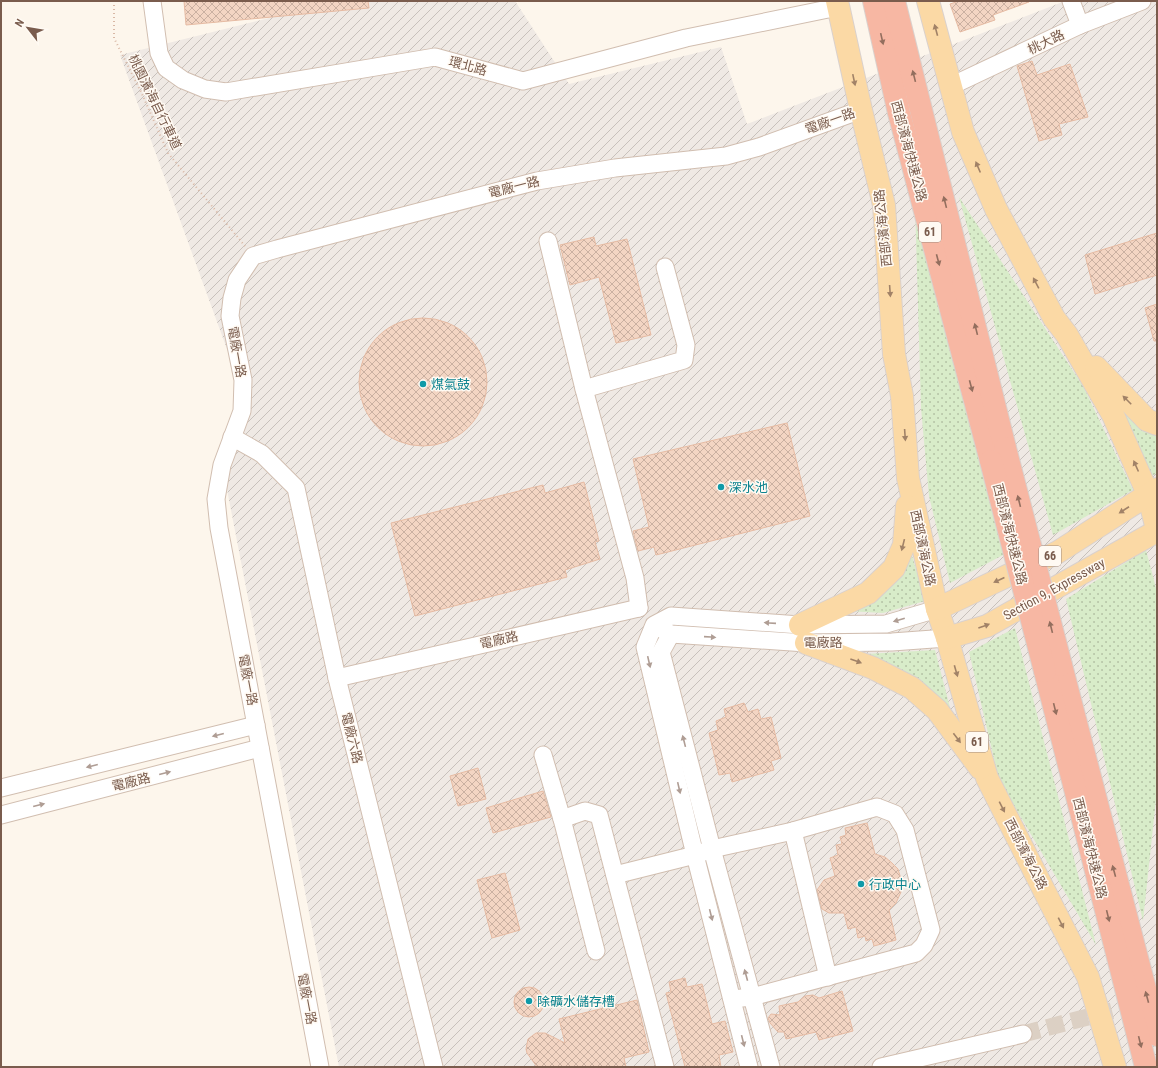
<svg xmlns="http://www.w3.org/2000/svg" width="1158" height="1068" viewBox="0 0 1158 1068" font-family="'Roboto Condensed','Noto Sans TC',sans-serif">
  <defs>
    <pattern id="industrial-furrows" width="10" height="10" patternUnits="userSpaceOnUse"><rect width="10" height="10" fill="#efe9e4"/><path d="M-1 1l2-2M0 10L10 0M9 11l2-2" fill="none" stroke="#c7c0bb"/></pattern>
    <pattern id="grass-dots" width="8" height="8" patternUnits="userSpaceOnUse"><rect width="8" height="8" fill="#d8ecc9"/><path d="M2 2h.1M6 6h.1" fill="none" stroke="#b4c2a5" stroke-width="1.8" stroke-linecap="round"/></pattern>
    <pattern id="building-cross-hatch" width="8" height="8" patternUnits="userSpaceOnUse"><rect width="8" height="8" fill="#f3d5c3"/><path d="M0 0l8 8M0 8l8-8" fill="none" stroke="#cab0a1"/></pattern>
  </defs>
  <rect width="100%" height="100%" fill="#fdf6ec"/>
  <!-- industrial -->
  <path fill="url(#industrial-furrows)" d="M 337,1 L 515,1 L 569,84 L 721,47 L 747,124 L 1065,1 L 1157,1 L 1157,1067 L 339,1067 L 224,474 L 248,407 L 120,55 Z"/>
  <!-- grass -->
  <g fill="url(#grass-dots)">
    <path d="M 959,197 L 1083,386 L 1133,490 L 1053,535 Z"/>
    <path d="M 915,204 L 1005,554 L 950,583 L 929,496 L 921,408 Z"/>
    <path d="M 1119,407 L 1157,434 L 1157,473 L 1152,476 Z"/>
    <path d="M 909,545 L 925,601 L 883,613 L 847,611 Z"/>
    <path d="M 1146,550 L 1157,592 L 1157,790 L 1143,921 L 1066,599 Z"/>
    <path d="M 1015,628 L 1096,945 L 999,780 L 969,652 Z"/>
    <path d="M 935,650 L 953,719 L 866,654 Z"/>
  </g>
  <!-- building -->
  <g fill="url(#building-cross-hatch)" stroke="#e6bba3">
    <path d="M 184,1 L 368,1 L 369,8 L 186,25 Z"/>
    <path d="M 959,1 L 1028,1 L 1029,2 L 993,15 L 995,20 L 960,32 L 950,4 Z"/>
    <path d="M 1032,61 L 1037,75 L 1070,64 L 1088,117 L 1059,124 L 1062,135 L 1039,141 L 1017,66 Z"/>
    <path d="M 1157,233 L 1157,275 L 1095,294 L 1085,255 Z"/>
    <path d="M 594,237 L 596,246 L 627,239 L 651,335 L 616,343 L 599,277 L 570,285 L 560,245 Z"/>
    <path d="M 1157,304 L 1157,341 L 1154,341 L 1145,308 Z"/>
    <circle cx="423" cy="382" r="64"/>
    <path d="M 787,423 L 810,516 L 656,555 L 654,547 L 638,551 L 633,531 L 649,527 L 633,459 Z"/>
    <path d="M 584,482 L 599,541 L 595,542 L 600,559 L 565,570 L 567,577 L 415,616 L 391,523 L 543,485 L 545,493 Z"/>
    <path d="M 744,703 L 748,712 L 758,709 L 761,719 L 771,717 L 781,758 L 771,761 L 774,770 L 732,782 L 730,773 L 719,775 L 709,733 L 718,730 L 716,721 L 726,717 L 724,709 Z"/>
    <path d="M 478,768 L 486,799 L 458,806 L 450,776 Z"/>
    <path d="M 543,791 L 551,817 L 493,833 L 486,808 Z"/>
    <path d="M 867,823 L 875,854 L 885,857 L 892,863 L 898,869 L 901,879 L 901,892 L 896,903 L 889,910 L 896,940 L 874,946 L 872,939 L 866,941 L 865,936 L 858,938 L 856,927 L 848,929 L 844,913 L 829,913 L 822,909 L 817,890 L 824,880 L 835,876 L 830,858 L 838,855 L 836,845 L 842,844 L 840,837 L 846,835 L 845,828 Z"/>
    <path d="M 505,873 L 520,930 L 492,938 L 477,880 Z"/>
    <path d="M 685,978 L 687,987 L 702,984 L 712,1024 L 725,1021 L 733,1052 L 719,1055 L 721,1067 L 685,1067 L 666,993 L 671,992 L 669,982 Z"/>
    <circle cx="529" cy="1002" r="15"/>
    <path d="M 842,991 L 853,1031 L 819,1040 L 816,1032 L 786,1039 L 784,1032 L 778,1032 L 770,1023 L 768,1018 L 771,1014 L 780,1015 L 779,1006 L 798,1002 L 805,996 L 813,995 L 819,998 Z"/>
    <path d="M 637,1000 L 649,1052 L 624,1058 L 626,1067 L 537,1067 L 527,1053 L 526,1049 L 528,1039 L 536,1033 L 545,1033 L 565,1043 L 559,1019 Z"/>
  </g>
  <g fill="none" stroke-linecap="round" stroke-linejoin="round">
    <!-- minor-tunnel -->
    <path stroke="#dcd0c4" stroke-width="17" stroke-dasharray="17 8" stroke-linecap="butt" d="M 1023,1034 L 1141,1003"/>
    <!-- minor casing -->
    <g stroke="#d1beb0" stroke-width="19">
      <g id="minor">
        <path d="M 152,1 L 159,53 L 166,68 L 183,80 L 205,89 L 226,92 L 435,57 L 523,81 L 686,38 L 838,7"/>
        <path d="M 1071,1 L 1080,25"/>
        <path d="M 951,86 L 1080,25 L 1142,1"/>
        <path d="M 548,241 L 584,389 L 635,578 L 639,608"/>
        <path d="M 584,389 L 684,360 L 686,345 L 665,267"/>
        <path d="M 232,437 L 262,454 L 296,488 L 337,678 L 434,1067"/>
        <path d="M 661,629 L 671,634 L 806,643 L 892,642 L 947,638"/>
        <path d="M 671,634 L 661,652 L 712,849 L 771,1067"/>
        <path d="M 337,678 L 639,608"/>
        <path d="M 543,755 L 562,819"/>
        <path d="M 1,788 L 256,725"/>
        <path d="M 1,815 L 260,748"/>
        <path d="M 793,831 L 828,977"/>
        <path d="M 615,875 L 695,855 L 712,849 L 793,831 L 877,807 L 895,814 L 905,830 L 931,930 L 924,945 L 916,953 L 752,997 L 732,999"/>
        <path d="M 596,951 L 562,819 L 585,811 L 599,815 L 665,1067"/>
        <path d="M 320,1067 L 219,528 L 216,499 L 222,465 L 242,411 L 243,380 L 230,316 L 232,298 L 237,280 L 253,256 L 277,249 L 537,181 L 615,168 L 726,156 L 759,147 L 861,110"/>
        <path d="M 749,1067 L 695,855 L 645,647 L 654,625 L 671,616 L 800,625 L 886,624 L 937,609"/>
        <path d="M 881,1067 L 1023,1034"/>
      </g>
    </g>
    <!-- major casing -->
    <g stroke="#dad1cd" stroke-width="24">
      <g id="major">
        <path d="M 837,1 L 861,110 L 884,205 L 894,354 L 902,396 L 908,478 L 937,609 L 947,638 L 987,778 L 1088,977 L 1115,1067"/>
        <path d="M 928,1 L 963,132 L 996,209 L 1054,318 L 1067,335 L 1113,415 L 1148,494 L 1157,529"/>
        <path d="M 1096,367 L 1147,420 L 1157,424"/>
        <path d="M 937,609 L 1058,552 L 1157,489"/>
        <path d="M 800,625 L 868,593 L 894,568 L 904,545 L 907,506"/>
        <path d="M 947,638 L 987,626 L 1157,531"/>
        <path d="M 806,643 L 873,668 L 912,688 L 937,710 L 980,768"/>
      </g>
    </g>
    <!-- highway casing -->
    <g stroke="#dad1cd" stroke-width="24">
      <g id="highway">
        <path d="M 874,1 L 899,113 L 991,461"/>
        <path d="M 894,1 L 1005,448"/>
        <path d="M 1061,665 L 1157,1035"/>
        <path d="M 1045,671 L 1146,1067"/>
      </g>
    </g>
    <!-- path -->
    <path stroke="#d9b8a5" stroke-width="2" stroke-dasharray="1 3" stroke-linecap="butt" d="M 114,1 L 114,38 L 142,94 L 168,153 L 245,246"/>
    <!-- minor -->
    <use href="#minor" stroke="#fff" stroke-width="17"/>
    <!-- major -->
    <use href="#major" stroke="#fbd9a5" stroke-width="22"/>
    <!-- highway -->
    <use href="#highway" stroke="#f7b7a3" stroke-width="22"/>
    <!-- highway-bridge casing -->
    <g stroke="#dad1cd" stroke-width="24" stroke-linecap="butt">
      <g id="highway-bridge">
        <path d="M 1005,448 L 1061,665"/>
        <path d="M 991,461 L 1045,671"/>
      </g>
    </g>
    <!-- highway-bridge -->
    <use href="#highway-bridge" stroke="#f7b7a3" stroke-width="22"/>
  </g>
  <!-- one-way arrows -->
  <defs><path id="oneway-solid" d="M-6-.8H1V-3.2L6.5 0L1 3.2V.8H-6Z"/></defs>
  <g fill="#a18267">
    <use href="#oneway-solid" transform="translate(936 30) rotate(-105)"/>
    <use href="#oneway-solid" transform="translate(854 80) rotate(78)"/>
    <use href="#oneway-solid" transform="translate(978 167) rotate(-113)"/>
    <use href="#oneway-solid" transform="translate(1036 283) rotate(-118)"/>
    <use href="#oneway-solid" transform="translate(890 291) rotate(86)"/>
    <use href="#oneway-solid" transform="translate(1127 400) rotate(-135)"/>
    <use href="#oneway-solid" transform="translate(905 435) rotate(86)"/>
    <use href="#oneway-solid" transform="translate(1136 466) rotate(-114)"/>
    <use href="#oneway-solid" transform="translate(1124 510) rotate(147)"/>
    <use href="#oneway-solid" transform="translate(903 545) rotate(104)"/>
    <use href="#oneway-solid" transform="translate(999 580) rotate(155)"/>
    <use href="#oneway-solid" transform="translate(984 626) rotate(-20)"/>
    <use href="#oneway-solid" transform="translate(856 661) rotate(20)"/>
    <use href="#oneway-solid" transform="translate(956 671) rotate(74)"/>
    <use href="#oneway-solid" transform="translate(957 738) rotate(53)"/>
    <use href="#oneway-solid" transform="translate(1002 807) rotate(63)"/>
    <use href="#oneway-solid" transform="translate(1061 923) rotate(63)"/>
  </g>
  <g fill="#936e5e">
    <use href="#oneway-solid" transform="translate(882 39) rotate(77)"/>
    <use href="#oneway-solid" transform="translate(914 76) rotate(-104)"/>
    <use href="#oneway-solid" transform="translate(945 202) rotate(-104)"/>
    <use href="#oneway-solid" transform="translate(938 260) rotate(75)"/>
    <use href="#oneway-solid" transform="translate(976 329) rotate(-104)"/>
    <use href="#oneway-solid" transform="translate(971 386) rotate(75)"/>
    <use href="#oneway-solid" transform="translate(1019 501) rotate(-104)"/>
    <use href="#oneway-solid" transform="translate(1051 627) rotate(-104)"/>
    <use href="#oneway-solid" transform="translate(1055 709) rotate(76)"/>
    <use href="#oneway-solid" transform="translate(1114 871) rotate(-105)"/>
    <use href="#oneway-solid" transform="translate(1108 916) rotate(76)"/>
    <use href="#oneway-solid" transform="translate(1147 997) rotate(-105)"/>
    <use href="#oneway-solid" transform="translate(1140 1042) rotate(76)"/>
  </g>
  <g fill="#af9d94">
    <use href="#oneway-solid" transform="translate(899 620) rotate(164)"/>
    <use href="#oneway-solid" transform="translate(770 623) rotate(-176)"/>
    <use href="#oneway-solid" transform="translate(710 637) rotate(4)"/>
    <use href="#oneway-solid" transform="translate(649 662) rotate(77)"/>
    <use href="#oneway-solid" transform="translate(218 735) rotate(166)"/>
    <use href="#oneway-solid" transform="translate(684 741) rotate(-104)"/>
    <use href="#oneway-solid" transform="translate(92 766) rotate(166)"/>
    <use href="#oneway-solid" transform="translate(165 773) rotate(-14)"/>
    <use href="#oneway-solid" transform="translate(679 788) rotate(77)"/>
    <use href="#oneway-solid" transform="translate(39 805) rotate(-14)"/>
    <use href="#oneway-solid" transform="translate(711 915) rotate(76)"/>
    <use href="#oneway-solid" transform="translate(746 975) rotate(-105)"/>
    <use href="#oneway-solid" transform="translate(743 1041) rotate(76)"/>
  </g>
  <!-- markers -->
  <g fill="#0f9aa8" stroke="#fffaf3" stroke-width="1.5">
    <circle cx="423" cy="384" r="4"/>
    <circle cx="721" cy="487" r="4"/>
    <circle cx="861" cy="884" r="4"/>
    <circle cx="529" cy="1001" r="4"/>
  </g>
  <g text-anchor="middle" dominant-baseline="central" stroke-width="3" stroke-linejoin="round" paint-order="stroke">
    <!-- shield labels -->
    <g fill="#fffaf3" stroke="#a28b7f" stroke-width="1">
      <rect x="919" y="222" width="22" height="20" rx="3"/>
      <rect x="1039" y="546" width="22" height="20" rx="3"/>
      <rect x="966" y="732" width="22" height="20" rx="3"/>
    </g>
    <g font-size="12" font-weight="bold" fill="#7a5c4d">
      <text x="930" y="232">61</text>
      <text x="1050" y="556">66</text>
      <text x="977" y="742">61</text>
    </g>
    <!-- street labels -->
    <g font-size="13" fill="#7a5c4d" stroke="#fffaf3">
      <text transform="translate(1046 42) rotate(-26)">桃大路</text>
      <text transform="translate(468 66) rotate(15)">環北路</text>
      <text transform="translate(155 102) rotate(64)">桃園濱海自行車道</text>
      <text transform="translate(830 121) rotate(-20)">電廠一路</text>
      <text transform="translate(909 151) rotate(75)">西部濱海快速公路</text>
      <text transform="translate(514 187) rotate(-14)">電廠一路</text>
      <text transform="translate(883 228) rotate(-96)">西部濱海公路</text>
      <text transform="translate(237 352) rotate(80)">電廠一路</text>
      <text transform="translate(1010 534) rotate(76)">西部濱海快速公路</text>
      <text transform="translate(923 548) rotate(78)">西部濱海公路</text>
      <text transform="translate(1054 589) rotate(-29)">Section 9, Expressway</text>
      <text transform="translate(499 640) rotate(-13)">電廠路</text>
      <text x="823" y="642">電廠路</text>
      <text transform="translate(248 680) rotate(79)">電廠一路</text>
      <text transform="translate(352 738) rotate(76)">電廠六路</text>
      <text transform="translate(131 782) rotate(-14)">電廠路</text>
      <text transform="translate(1090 848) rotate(76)">西部濱海快速公路</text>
      <text transform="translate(1026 854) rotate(63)">西部濱海公路</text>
      <text transform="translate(307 999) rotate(79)">電廠一路</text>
    </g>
    <!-- culture labels -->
    <g font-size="13" fill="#0d838f" stroke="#fffaf3" text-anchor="start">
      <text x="431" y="384">煤氣鼓</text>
      <text x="729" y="487">深水池</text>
      <text x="869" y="884">行政中心</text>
      <text x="537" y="1001">除礦水儲存槽</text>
    </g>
  </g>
  <!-- border -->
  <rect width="1158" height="1068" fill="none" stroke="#7a5c4d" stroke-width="4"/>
  <!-- north arrow -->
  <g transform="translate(28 28) rotate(301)" stroke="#fffaf3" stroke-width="3" paint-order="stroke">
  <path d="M0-3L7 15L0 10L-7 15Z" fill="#7a5c4d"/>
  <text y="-6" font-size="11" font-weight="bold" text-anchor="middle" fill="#7a5c4d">N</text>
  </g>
</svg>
